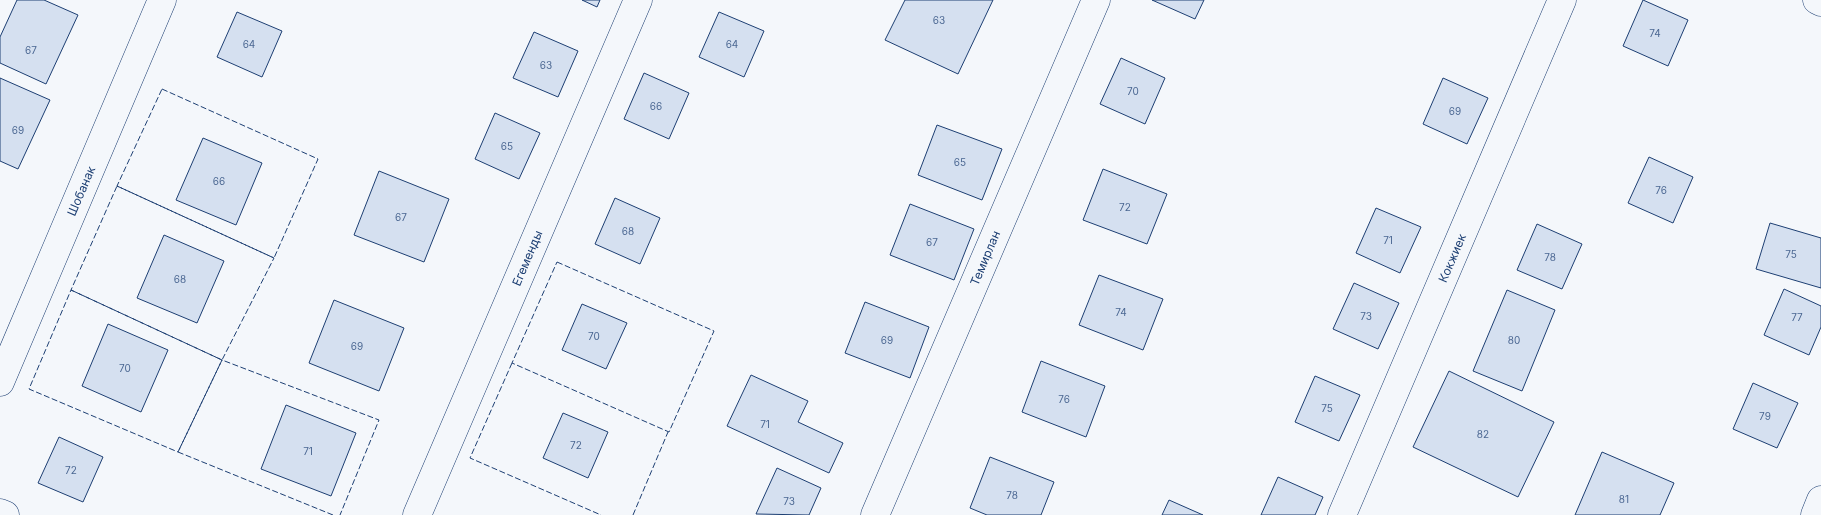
<svg xmlns="http://www.w3.org/2000/svg" width="1821" height="515" viewBox="0 0 1821 515" font-family="Inter,sans-serif">
  <rect width="100%" height="100%" fill="#f4f7fb"/>
  <!-- building -->
  <g fill="#d5e0f0" stroke="#1d3f73">
    <path d="M 17,0 L 44,0 L 78,15 L 46,84 L 0,63 L 0,37 Z"/>
    <path d="M 582,0 L 600,0 L 597,7 Z"/>
    <path d="M 905,0 L 993,0 L 958,74 L 885,40 Z"/>
    <path d="M 1152,0 L 1204,0 L 1195,19 Z"/>
    <path d="M 1643,0 L 1688,20 L 1668,66 L 1623,46 Z"/>
    <path d="M 237,12 L 282,31 L 262,77 L 217,57 Z"/>
    <path d="M 719,12 L 764,31 L 744,77 L 699,57 Z"/>
    <path d="M 534,32 L 578,51 L 558,97 L 513,78 Z"/>
    <path d="M 1121,58 L 1165,78 L 1145,124 L 1100,104 Z"/>
    <path d="M 644,73 L 689,93 L 669,139 L 624,119 Z"/>
    <path d="M 0,78 L 50,100 L 18,169 L 0,161 Z"/>
    <path d="M 1443,78 L 1488,98 L 1467,144 L 1423,124 Z"/>
    <path d="M 495,113 L 540,133 L 519,179 L 475,159 Z"/>
    <path d="M 937,125 L 1002,149 L 982,200 L 918,175 Z"/>
    <path d="M 203,138 L 262,163 L 236,225 L 176,200 Z"/>
    <path d="M 1649,157 L 1693,177 L 1673,223 L 1628,203 Z"/>
    <path d="M 1103,169 L 1167,194 L 1147,244 L 1083,220 Z"/>
    <path d="M 379,171 L 449,199 L 424,262 L 354,235 Z"/>
    <path d="M 615,198 L 660,218 L 640,264 L 595,244 Z"/>
    <path d="M 910,204 L 974,229 L 954,280 L 890,255 Z"/>
    <path d="M 1376,208 L 1421,227 L 1400,273 L 1356,253 Z"/>
    <path d="M 1770,223 L 1821,238 L 1821,288 L 1756,269 Z"/>
    <path d="M 1537,224 L 1582,244 L 1562,289 L 1517,270 Z"/>
    <path d="M 164,235 L 224,261 L 197,323 L 137,298 Z"/>
    <path d="M 1099,275 L 1163,299 L 1143,350 L 1079,325 Z"/>
    <path d="M 1354,283 L 1399,303 L 1378,349 L 1333,329 Z"/>
    <path d="M 1784,289 L 1821,306 L 1821,327 L 1809,355 L 1764,335 Z"/>
    <path d="M 1507,290 L 1555,310 L 1522,391 L 1473,371 Z"/>
    <path d="M 334,300 L 404,328 L 379,391 L 309,363 Z"/>
    <path d="M 865,302 L 929,327 L 910,378 L 845,353 Z"/>
    <path d="M 582,304 L 627,323 L 606,369 L 562,350 Z"/>
    <path d="M 108,324 L 168,350 L 141,412 L 82,386 Z"/>
    <path d="M 1041,361 L 1105,386 L 1086,437 L 1022,412 Z"/>
    <path d="M 1449,371 L 1554,422 L 1518,497 L 1413,447 Z"/>
    <path d="M 751,375 L 808,401 L 798,422 L 843,443 L 829,473 L 727,426 Z"/>
    <path d="M 1315,376 L 1360,395 L 1339,441 L 1295,422 Z"/>
    <path d="M 1753,383 L 1798,403 L 1777,448 L 1733,429 Z"/>
    <path d="M 286,405 L 356,433 L 331,496 L 261,469 Z"/>
    <path d="M 563,413 L 608,432 L 588,478 L 543,458 Z"/>
    <path d="M 59,437 L 103,457 L 83,502 L 38,483 Z"/>
    <path d="M 1602,452 L 1674,483 L 1660,515 L 1575,515 Z"/>
    <path d="M 990,457 L 1054,482 L 1041,515 L 987,515 L 970,508 Z"/>
    <path d="M 777,468 L 821,488 L 809,515 L 756,514 Z"/>
    <path d="M 1278,477 L 1323,497 L 1315,515 L 1261,515 Z"/>
    <path d="M 1169,500 L 1203,515 L 1162,515 Z"/>
  </g>
  <g fill="none" stroke-linecap="round" stroke-linejoin="round">
    <!-- minor casing -->
    <g stroke="#1d3f73" stroke-width="29">
      <g id="minor">
        <path d="M 1817,0 L 1821,2"/>
        <path d="M 0,382 L 162,0"/>
        <path d="M 0,513 L 5,515"/>
        <path d="M 417,515 L 638,0"/>
        <path d="M 875,515 L 1096,0"/>
        <path d="M 1342,515 L 1562,0"/>
        <path d="M 1815,515 L 1821,500"/>
      </g>
    </g>
    <!-- minor -->
    <use href="#minor" stroke="#f4f7fb" stroke-width="28"/>
    <!-- fence -->
    <g stroke="#1d3f73" stroke-width="1" stroke-dasharray="6 2.5" stroke-linecap="butt">
      <path d="M 162,89 L 318,159 L 274,258 L 117,186 Z"/>
      <path d="M 117,186 L 274,258 L 222,360 L 71,290 Z"/>
      <path d="M 557,262 L 714,331 L 669,432 L 512,363 Z"/>
      <path d="M 71,290 L 222,360 L 178,452 L 29,389 Z"/>
      <path d="M 512,363 L 470,458 L 601,515"/>
      <path d="M 333,515 L 178,452 L 222,360 L 379,420 L 340,515"/>
      <path d="M 633,515 L 668,432"/>
    </g>
  </g>
  <g text-anchor="middle" dominant-baseline="central" stroke-width="4" stroke-linejoin="round" paint-order="stroke">
    <!-- number labels -->
    <g font-size="10" fill="#4b6792">
      <text x="939" y="20">63</text>
      <text x="1655" y="33">74</text>
      <text x="249" y="44">64</text>
      <text x="732" y="44">64</text>
      <text x="31" y="50">67</text>
      <text x="546" y="65">63</text>
      <text x="1133" y="91">70</text>
      <text x="656" y="106">66</text>
      <text x="1455" y="111">69</text>
      <text x="18" y="130">69</text>
      <text x="507" y="146">65</text>
      <text x="960" y="162">65</text>
      <text x="219" y="181">66</text>
      <text x="1661" y="190">76</text>
      <text x="1125" y="207">72</text>
      <text x="401" y="217">67</text>
      <text x="628" y="231">68</text>
      <text x="1388" y="240">71</text>
      <text x="932" y="242">67</text>
      <text x="1791" y="254">75</text>
      <text x="1550" y="257">78</text>
      <text x="180" y="279">68</text>
      <text x="1121" y="312">74</text>
      <text x="1366" y="316">73</text>
      <text x="1797" y="317">77</text>
      <text x="594" y="336">70</text>
      <text x="887" y="340">69</text>
      <text x="1514" y="340">80</text>
      <text x="357" y="346">69</text>
      <text x="125" y="368">70</text>
      <text x="1064" y="399">76</text>
      <text x="1327" y="408">75</text>
      <text x="1765" y="416">79</text>
      <text x="765" y="424">71</text>
      <text x="1483" y="434">82</text>
      <text x="576" y="445">72</text>
      <text x="308" y="451">71</text>
      <text x="71" y="470">72</text>
      <text x="1012" y="495">78</text>
      <text x="1624" y="499">81</text>
      <text x="789" y="501">73</text>
    </g>
    <!-- street labels -->
    <g font-size="12" fill="#1d3f73" stroke="#f4f7fb">
      <text transform="translate(81 191) rotate(-67)">Шобанак</text>
      <text transform="translate(527 258) rotate(-67)">Егеменды</text>
      <text transform="translate(985 258) rotate(-67)">Темирлан</text>
      <text transform="translate(1452 258) rotate(-67)">Кокжиек</text>
    </g>
  </g>
</svg>
